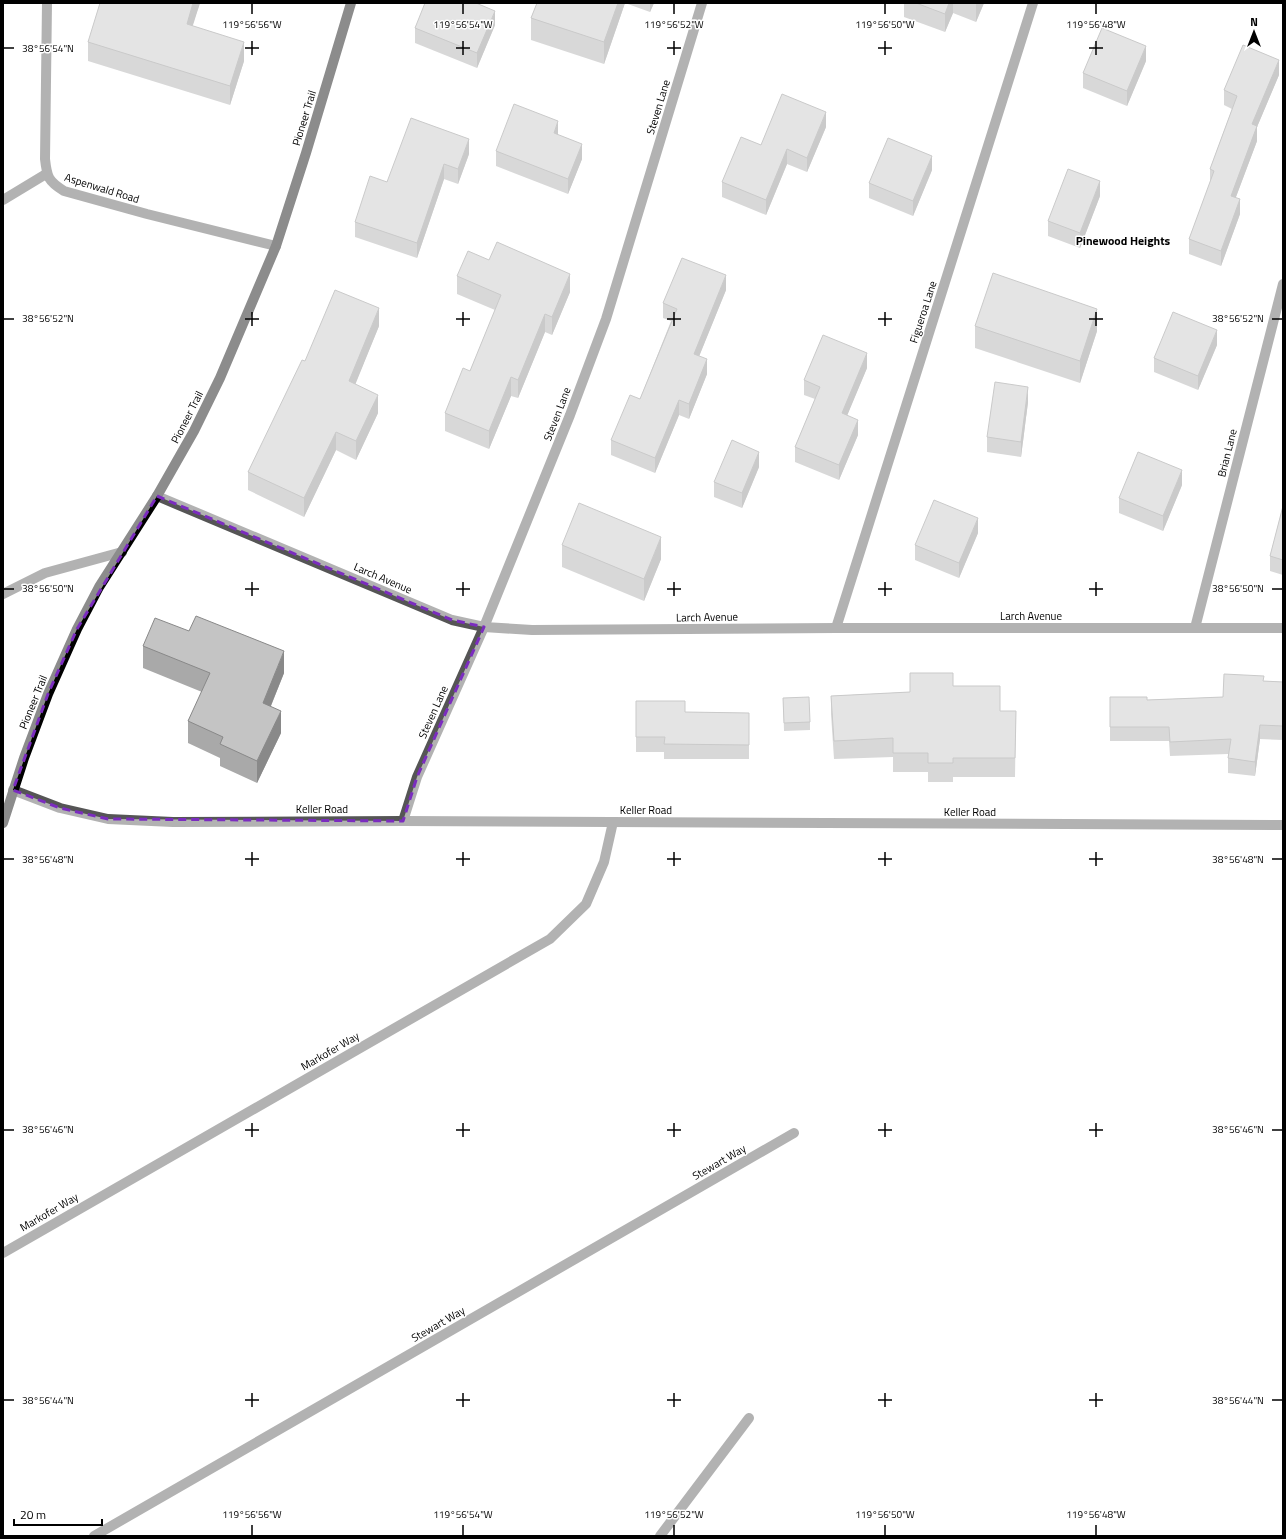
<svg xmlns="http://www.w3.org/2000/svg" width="1286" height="1539" viewBox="0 0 1286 1539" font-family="'Titillium Web',sans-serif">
  <rect width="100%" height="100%" fill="#fff"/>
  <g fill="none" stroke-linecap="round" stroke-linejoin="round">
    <!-- minor -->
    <g stroke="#555" stroke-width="10">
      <path d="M 47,3 L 45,159 C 47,177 48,181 64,191 L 147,214 L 276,246"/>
      <path d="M 3,200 L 46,174"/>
      <path d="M 157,496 L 452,620 L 484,627 L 532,630 L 836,628 L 1283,628"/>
      <path d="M 3,594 L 45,573 L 122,552"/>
      <path d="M 836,628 L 1033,3"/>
      <path d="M 1195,628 L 1283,284"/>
      <path d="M 13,790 L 60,808 L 108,819 L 173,822 L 403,821 L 1283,825"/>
      <path d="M 403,821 L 417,777 L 484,627 L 570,415 L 606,319 L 702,3"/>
      <path d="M 3,1253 L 550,939 L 586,904 L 604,862 L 613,822"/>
      <path d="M 94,1536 L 794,1133"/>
      <path d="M 660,1536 L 749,1418"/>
    </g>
    <!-- major -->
    <path stroke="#000" stroke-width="10" d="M 3,823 L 24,758 L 48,694 L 77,629 L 99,587 L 157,496 L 194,431 L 220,378 L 276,246 L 306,153 L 351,3"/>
  </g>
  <!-- wall -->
  <g fill="#a9a9a9">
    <path d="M 200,3 L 192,26 L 244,61 L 230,105 L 88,61 L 88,42 Z"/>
    <path d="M 537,3 L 654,3 L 650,12 L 625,3 L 604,64 L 531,40 L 531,18 Z"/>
    <path d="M 904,3 L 984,3 L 976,22 L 953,13 L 945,32 L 904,17 Z"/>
    <path d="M 495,25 L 477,68 L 415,43 L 415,28 Z"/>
    <path d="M 1146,61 L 1127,106 L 1083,88 L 1083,73 Z"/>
    <path d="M 1279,75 L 1257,127 L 1257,141 L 1236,197 L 1240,214 L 1221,266 L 1189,254 L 1189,239 L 1210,184 L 1210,169 L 1232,109 L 1224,105 L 1224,90 Z"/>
    <path d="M 826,127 L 807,172 L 787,164 L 766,215 L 722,197 L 722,182 L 761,145 Z"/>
    <path d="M 558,135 L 582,159 L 568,194 L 496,166 L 496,151 Z"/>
    <path d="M 469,154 L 458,184 L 444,179 L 417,258 L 355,237 L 355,222 L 387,182 Z"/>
    <path d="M 932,170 L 913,216 L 869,198 L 869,183 Z"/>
    <path d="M 1100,196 L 1080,248 L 1048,236 L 1048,221 Z"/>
    <path d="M 489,260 L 570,292 L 552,335 L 545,332 L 518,398 L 511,396 L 489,449 L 445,431 L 445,413 L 470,371 L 495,310 L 457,294 L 457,276 Z"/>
    <path d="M 726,290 L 699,356 L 707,374 L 689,419 L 679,415 L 655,473 L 611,455 L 611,440 L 640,399 L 671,321 L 663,318 L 663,303 Z"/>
    <path d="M 379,326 L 355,384 L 378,413 L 356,460 L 336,450 L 304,517 L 248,490 L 248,472 L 305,361 Z"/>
    <path d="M 975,326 L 1097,331 L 1080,383 L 975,348 Z"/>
    <path d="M 1217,345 L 1198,390 L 1154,372 L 1154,358 Z"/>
    <path d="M 867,368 L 847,415 L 858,435 L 839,480 L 795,462 L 795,447 L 815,399 L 804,395 L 804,380 Z"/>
    <path d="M 1028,402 L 1021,457 L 987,452 L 987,437 Z"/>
    <path d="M 759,467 L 742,508 L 714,497 L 714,482 Z"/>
    <path d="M 1182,485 L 1163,531 L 1119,513 L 1119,498 Z"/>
    <path d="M 1283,506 L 1283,575 L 1270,571 L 1270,556 Z"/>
    <path d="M 978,533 L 959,578 L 915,560 L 915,545 Z"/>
    <path d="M 562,545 L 661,559 L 644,601 L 562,567 Z"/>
    <path d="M 143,646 L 284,673 L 271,706 L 281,733 L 257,783 L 220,766 L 220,758 L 188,743 L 188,721 L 202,692 L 143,668 Z"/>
    <path d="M 1264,681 L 1283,682 L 1283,740 L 1260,739 L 1255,776 L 1228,773 L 1228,754 L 1170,756 L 1169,741 L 1110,741 L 1110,697 L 1147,700 L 1223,697 Z"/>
    <path d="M 953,686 L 1000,711 L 1016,711 L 1015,777 L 953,777 L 953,782 L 928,782 L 928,772 L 893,772 L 893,757 L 834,759 L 831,714 L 831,696 L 910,692 Z"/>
    <path d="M 783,698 L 810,722 L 810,730 L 784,731 Z"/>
    <path d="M 636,701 L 685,712 L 749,713 L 749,759 L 664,759 L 664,752 L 636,752 Z"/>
  </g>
  <!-- shaded-wall -->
  <g fill="#898989">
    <path d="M 193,3 L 200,3 L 187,44 L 187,24 Z"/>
    <path d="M 618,3 L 625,3 L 604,64 L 604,42 Z"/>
    <path d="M 650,3 L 654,3 L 650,12 Z"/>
    <path d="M 949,3 L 953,3 L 953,13 L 945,32 L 945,14 Z"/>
    <path d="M 976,3 L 984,3 L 976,22 Z"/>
    <path d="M 495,11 L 495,25 L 477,68 L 477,53 Z"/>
    <path d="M 244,42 L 244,61 L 230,105 L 230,86 Z"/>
    <path d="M 1146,46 L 1146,61 L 1127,106 L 1127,91 Z"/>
    <path d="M 1279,60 L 1279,75 L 1257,127 L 1257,141 L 1231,210 L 1231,196 L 1252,124 Z"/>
    <path d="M 826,112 L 826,127 L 807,172 L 807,158 Z"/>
    <path d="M 558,121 L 558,136 L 554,133 Z"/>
    <path d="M 469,139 L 469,154 L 458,184 L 458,169 Z"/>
    <path d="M 582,144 L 582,159 L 568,194 L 568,179 Z"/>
    <path d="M 787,149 L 787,164 L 766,215 L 766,200 Z"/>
    <path d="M 932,156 L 932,170 L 913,216 L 913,201 Z"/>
    <path d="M 444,164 L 444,179 L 417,258 L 417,243 Z"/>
    <path d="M 1100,181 L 1100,196 L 1080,248 L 1080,233 Z"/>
    <path d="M 1240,199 L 1240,214 L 1221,266 L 1221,251 Z"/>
    <path d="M 570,274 L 570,292 L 552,335 L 552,317 Z"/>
    <path d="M 726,275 L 726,290 L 694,369 L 694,354 Z"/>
    <path d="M 379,308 L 379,326 L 349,400 L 349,381 Z"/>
    <path d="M 1097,309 L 1097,331 L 1080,383 L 1080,361 Z"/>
    <path d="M 545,314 L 545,332 L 518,398 L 518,380 Z"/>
    <path d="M 1217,330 L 1217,345 L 1198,390 L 1198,376 Z"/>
    <path d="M 867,353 L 867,368 L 842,428 L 842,413 Z"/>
    <path d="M 707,359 L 707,374 L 689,419 L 689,404 Z"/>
    <path d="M 511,377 L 511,396 L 489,449 L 489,431 Z"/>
    <path d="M 1028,387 L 1028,402 L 1021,457 L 1021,442 Z"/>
    <path d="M 378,395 L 378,413 L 356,460 L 356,441 Z"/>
    <path d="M 679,400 L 679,415 L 655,473 L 655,458 Z"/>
    <path d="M 858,420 L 858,435 L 839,480 L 839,465 Z"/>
    <path d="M 336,432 L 336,450 L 304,517 L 304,498 Z"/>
    <path d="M 759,452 L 759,467 L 742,508 L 742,493 Z"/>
    <path d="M 1182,470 L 1182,485 L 1163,531 L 1163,516 Z"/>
    <path d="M 978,518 L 978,533 L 959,578 L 959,563 Z"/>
    <path d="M 661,537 L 661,559 L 644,601 L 644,579 Z"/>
    <path d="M 284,651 L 284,673 L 263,725 L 263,703 Z"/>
    <path d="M 281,711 L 281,733 L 257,783 L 257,761 Z"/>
    <path d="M 1260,725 L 1260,739 L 1255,776 L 1255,762 Z"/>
  </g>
  <!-- building -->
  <g fill="#c4c4c4" stroke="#898989">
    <path d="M 100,3 L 193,3 L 187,24 L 244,42 L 230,86 L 88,42 Z"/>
    <path d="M 425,3 L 476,3 L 495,11 L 477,53 L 415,28 Z"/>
    <path d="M 537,3 L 618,3 L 604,42 L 531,18 Z"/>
    <path d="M 916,3 L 949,3 L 945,14 Z"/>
    <path d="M 1102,28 L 1146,46 L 1127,91 L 1083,73 Z"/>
    <path d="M 1243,45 L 1279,60 L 1252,124 L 1257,126 L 1231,196 L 1240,199 L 1221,251 L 1189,239 L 1214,171 L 1210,169 L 1237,96 L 1224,90 Z"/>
    <path d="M 782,94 L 826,112 L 807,158 L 787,149 L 766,200 L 722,182 L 741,137 L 761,145 Z"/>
    <path d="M 514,104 L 558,121 L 554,133 L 582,144 L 568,179 L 496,151 Z"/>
    <path d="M 411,118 L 469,139 L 458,169 L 444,164 L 417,243 L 355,222 L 370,176 L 387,182 Z"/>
    <path d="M 888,138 L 932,156 L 913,201 L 869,183 Z"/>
    <path d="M 1068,169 L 1100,181 L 1080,233 L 1048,221 Z"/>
    <path d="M 497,242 L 570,274 L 552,317 L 545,314 L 518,380 L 511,377 L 489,431 L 445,413 L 463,368 L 470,371 L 501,295 L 457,276 L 468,251 L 489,260 Z"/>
    <path d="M 682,258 L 726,275 L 694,354 L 707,359 L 689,404 L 679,400 L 655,458 L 611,440 L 630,395 L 640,399 L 677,309 L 663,303 Z"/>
    <path d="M 993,273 L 1097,309 L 1080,361 L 975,326 Z"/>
    <path d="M 335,290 L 379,308 L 349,381 L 378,395 L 356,441 L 336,432 L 304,498 L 248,472 L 302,360 L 305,361 Z"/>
    <path d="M 1173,312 L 1217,330 L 1198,376 L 1154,358 Z"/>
    <path d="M 823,335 L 867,353 L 842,413 L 858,420 L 839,465 L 795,447 L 820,387 L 804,380 Z"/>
    <path d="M 995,382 L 1028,387 L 1021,442 L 987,437 Z"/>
    <path d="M 732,440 L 759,452 L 742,493 L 714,482 Z"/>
    <path d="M 1138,452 L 1182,470 L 1163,516 L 1119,498 Z"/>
    <path d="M 934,500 L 978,518 L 959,563 L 915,545 Z"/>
    <path d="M 579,503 L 661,537 L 644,579 L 562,545 Z"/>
    <path d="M 1283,506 L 1283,560 L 1270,556 Z"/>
    <path d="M 196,616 L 284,651 L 263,703 L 281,711 L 257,761 L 220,744 L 223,737 L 188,721 L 210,673 L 143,646 L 155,618 L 189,631 Z"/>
    <path d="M 910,673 L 953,673 L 953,686 L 1000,686 L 1000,711 L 1016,711 L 1015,758 L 953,758 L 953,763 L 928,763 L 928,753 L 893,753 L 893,738 L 834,741 L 831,696 L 910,692 Z"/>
    <path d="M 1224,674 L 1264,676 L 1263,681 L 1283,682 L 1283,726 L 1260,725 L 1255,762 L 1228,758 L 1231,739 L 1170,742 L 1169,727 L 1110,727 L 1110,697 L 1147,697 L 1147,700 L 1223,697 Z"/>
    <path d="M 809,697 L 810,722 L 784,723 L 783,698 Z"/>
    <path d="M 636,701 L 685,701 L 685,712 L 749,713 L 749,745 L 664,744 L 665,737 L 636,737 Z"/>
  </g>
  <!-- marked area -->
  <path d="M0 0H1286V1539H0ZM 157,496 L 452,620 L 484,627 L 417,777 L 403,821 L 108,819 L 60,808 L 13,790 L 48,694 L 77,629 Z" fill="#fff" fill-opacity=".55" fill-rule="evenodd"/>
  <path fill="none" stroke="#7b2cbf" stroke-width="3" stroke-dasharray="8 5" stroke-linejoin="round" d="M 157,496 L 452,620 L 484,627 L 417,777 L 403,821 L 108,819 L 60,808 L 13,790 L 48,694 L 77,629 Z"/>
  <!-- ticks -->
  <path fill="none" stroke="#000" stroke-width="1.5" d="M 252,4 L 252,14M 463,4 L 463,14M 674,4 L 674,14M 885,4 L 885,14M 1096,4 L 1096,14M 252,41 L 252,55M 463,41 L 463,55M 674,41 L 674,55M 885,41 L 885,55M 1096,41 L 1096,55M 4,48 L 14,48M 245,48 L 259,48M 456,48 L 470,48M 667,48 L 681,48M 878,48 L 892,48M 1089,48 L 1103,48M 252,312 L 252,326M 463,312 L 463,326M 674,312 L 674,326M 885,312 L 885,326M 1096,312 L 1096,326M 4,319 L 14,319M 245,319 L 259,319M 456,319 L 470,319M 667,319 L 681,319M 878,319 L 892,319M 1089,319 L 1103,319M 1272,319 L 1282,319M 252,582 L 252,596M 463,582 L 463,596M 674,582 L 674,596M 885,582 L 885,596M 1096,582 L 1096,596M 4,589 L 14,589M 245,589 L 259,589M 456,589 L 470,589M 667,589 L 681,589M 878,589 L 892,589M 1089,589 L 1103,589M 1272,589 L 1282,589M 252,852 L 252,866M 463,852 L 463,866M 674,852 L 674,866M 885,852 L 885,866M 1096,852 L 1096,866M 4,859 L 14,859M 245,859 L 259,859M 456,859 L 470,859M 667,859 L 681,859M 878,859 L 892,859M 1089,859 L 1103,859M 1272,859 L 1282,859M 252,1123 L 252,1137M 463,1123 L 463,1137M 674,1123 L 674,1137M 885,1123 L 885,1137M 1096,1123 L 1096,1137M 4,1130 L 14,1130M 245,1130 L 259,1130M 456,1130 L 470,1130M 667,1130 L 681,1130M 878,1130 L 892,1130M 1089,1130 L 1103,1130M 1272,1130 L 1282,1130M 252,1393 L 252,1407M 463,1393 L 463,1407M 674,1393 L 674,1407M 885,1393 L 885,1407M 1096,1393 L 1096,1407M 4,1400 L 14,1400M 245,1400 L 259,1400M 456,1400 L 470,1400M 667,1400 L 681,1400M 878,1400 L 892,1400M 1089,1400 L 1103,1400M 1272,1400 L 1282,1400M 252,1525 L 252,1535M 463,1525 L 463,1535M 674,1525 L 674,1535M 885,1525 L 885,1535M 1096,1525 L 1096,1535"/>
  <g text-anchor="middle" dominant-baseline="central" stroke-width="3" stroke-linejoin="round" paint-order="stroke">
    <!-- street labels -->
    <g font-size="11" fill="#000" stroke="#fff">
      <text transform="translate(658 107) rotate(-73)">Steven Lane</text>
      <text transform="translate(304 118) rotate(-73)">Pioneer Trail</text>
      <text transform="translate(102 188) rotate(17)">Aspenwald Road</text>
      <text transform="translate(923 312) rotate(-72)">Figueroa Lane</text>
      <text transform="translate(557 414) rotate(-69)">Steven Lane</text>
      <text transform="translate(187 417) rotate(-63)">Pioneer Trail</text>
      <text transform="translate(1227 453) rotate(-76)">Brian Lane</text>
      <text transform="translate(383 578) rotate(23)">Larch Avenue</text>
      <text x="1031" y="616">Larch Avenue</text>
      <text transform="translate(707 617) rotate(-1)">Larch Avenue</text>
      <text transform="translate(33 702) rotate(-68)">Pioneer Trail</text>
      <text transform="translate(433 712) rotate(-66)">Steven Lane</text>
      <text x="322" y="809">Keller Road</text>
      <text x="646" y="810">Keller Road</text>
      <text x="970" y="812">Keller Road</text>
      <text transform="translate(330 1051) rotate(-30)">Markofer Way</text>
      <text transform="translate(719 1162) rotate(-30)">Stewart Way</text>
      <text transform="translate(49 1212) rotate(-30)">Markofer Way</text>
      <text transform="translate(438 1324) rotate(-30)">Stewart Way</text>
    </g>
    <!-- neighbourhood labels -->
    <g font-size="12" font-weight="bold" fill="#000" stroke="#fff">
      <text x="1123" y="240">Pinewood Heights</text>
    </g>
  </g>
  <g font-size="10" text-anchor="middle" fill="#000" stroke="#fff" stroke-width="3" stroke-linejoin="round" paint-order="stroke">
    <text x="252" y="28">119°56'56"W</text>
    <text x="463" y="28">119°56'54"W</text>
    <text x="674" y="28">119°56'52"W</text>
    <text x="885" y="28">119°56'50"W</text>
    <text x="1096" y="28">119°56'48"W</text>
    <text x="48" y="52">38°56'54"N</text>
    <text x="48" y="322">38°56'52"N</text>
    <text x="1238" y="322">38°56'52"N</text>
    <text x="48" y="592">38°56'50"N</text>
    <text x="1238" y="592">38°56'50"N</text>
    <text x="48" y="863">38°56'48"N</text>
    <text x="1238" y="863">38°56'48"N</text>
    <text x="48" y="1133">38°56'46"N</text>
    <text x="1238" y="1133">38°56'46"N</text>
    <text x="48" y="1404">38°56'44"N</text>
    <text x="1238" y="1404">38°56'44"N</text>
    <text x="252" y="1518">119°56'56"W</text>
    <text x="463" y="1518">119°56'54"W</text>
    <text x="674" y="1518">119°56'52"W</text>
    <text x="885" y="1518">119°56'50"W</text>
    <text x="1096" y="1518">119°56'48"W</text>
  </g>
  <!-- border -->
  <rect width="1286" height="1539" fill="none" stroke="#000000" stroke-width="8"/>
  <!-- north arrow -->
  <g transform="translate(1254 32)" stroke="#ffffff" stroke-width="3" paint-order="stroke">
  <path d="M0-3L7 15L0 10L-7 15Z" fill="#000000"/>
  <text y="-6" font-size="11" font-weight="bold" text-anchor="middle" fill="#000000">N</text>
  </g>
  <!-- scale -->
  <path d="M14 1519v6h88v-6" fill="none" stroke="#000000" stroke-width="2"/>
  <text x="20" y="1519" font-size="12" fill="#000000" stroke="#ffffff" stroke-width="3" paint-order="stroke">20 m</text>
</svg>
